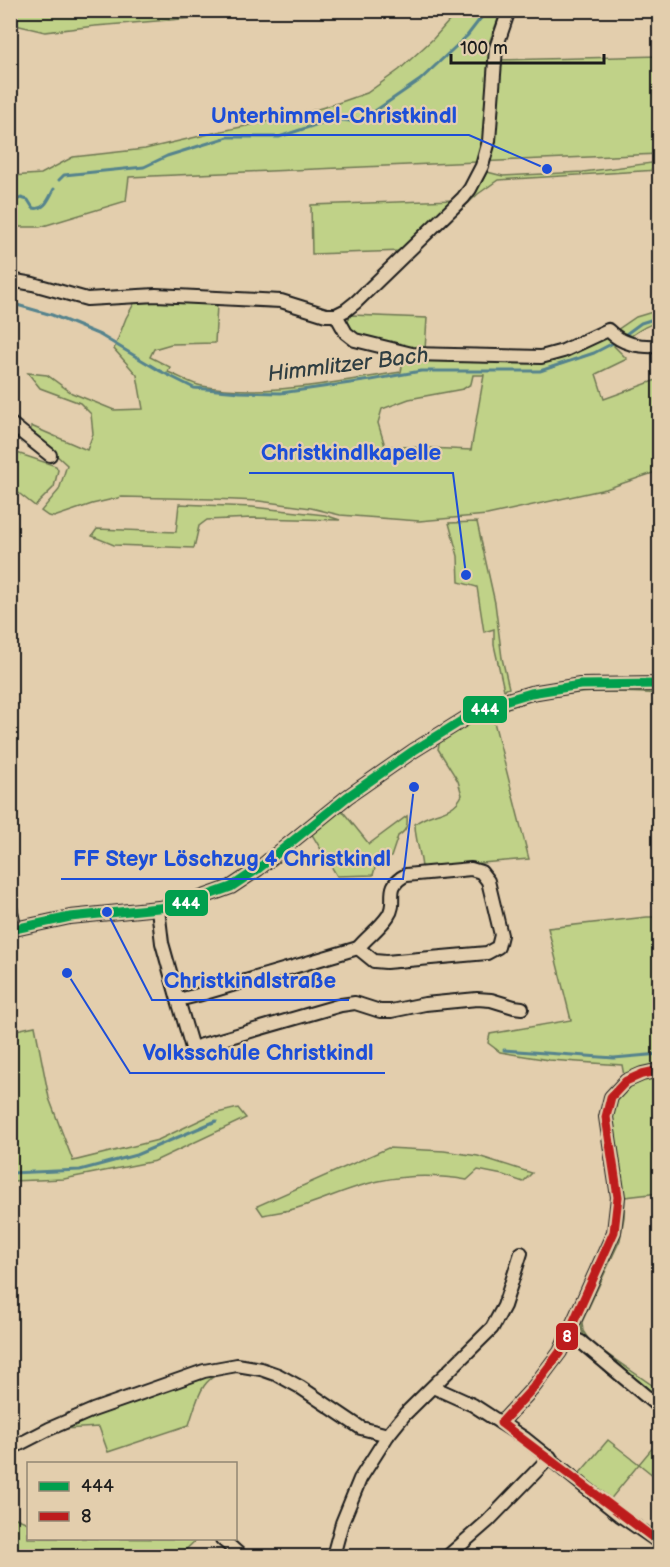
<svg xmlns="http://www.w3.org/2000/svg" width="670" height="1567" viewBox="0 0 670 1567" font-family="'Balsamiq Sans',sans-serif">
  <rect width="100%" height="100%" fill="#e3cead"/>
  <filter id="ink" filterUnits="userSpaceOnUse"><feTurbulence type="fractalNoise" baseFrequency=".0167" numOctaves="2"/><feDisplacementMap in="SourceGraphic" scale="12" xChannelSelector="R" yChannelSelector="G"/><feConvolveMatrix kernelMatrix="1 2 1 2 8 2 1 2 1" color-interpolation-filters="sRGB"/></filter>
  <g filter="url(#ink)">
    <!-- green -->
    <g fill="#c0d288" stroke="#6e7752" stroke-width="1.5" fill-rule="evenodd">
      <path d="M 11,10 L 241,10 L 241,11 L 231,15 L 95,26 L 45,32 L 11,24 Z"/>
      <path d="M 458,11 L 501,11 L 489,43 L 500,60 L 659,56 L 659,154 L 129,177 L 126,201 L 40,227 L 19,227 L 11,231 L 11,176 L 41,174 L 73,157 L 145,149 L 222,131 L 294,116 L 338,103 L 367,93 L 399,70 L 433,39 Z"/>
      <path d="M 659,162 L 659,170 L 658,170 L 498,180 L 478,194 L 427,242 C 448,221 474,200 487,172 L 503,176 L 583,172 Z"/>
      <path d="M 454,200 L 404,251 L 312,254 L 311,205 Z"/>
      <path d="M 136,300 L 217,304 L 215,343 L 171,344 L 154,349 L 150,357 L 170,367 L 168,372 C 179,376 191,384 202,386 C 266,398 338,381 401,372 L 404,356 L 566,354 L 605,338 L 636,317 L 659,310 L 659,322 C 642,325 630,339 614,346 L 627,359 L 596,374 L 604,399 L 659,379 L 659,471 L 606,489 L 487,515 L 419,521 L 340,515 L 311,508 L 259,501 L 212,499 L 122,497 L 92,504 L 54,517 L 48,516 L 41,511 L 59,490 L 67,465 L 31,432 L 31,426 L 87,450 L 93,434 L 91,414 L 80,403 L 40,388 L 28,373 L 47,375 L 72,393 L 114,410 L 143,409 L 137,375 L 114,349 L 126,318 ZM 473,375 L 484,375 L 471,450 L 385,446 L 378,423 L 382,409 L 409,399 L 463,389 L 471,384 Z"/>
      <path d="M 351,315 L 427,318 L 425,350 C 402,348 360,345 346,324 Z"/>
      <path d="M 11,451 L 56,466 L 58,470 L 54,487 L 35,506 L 11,487 Z"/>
      <path d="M 179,504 L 252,507 L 325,515 L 340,520 L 252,518 L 207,520 L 199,526 L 194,548 L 114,545 L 92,536 L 97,529 L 176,532 Z"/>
      <path d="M 477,522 L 495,603 L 502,658 L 509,688 L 504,690 L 494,645 L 494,629 L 484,632 L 477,587 L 459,582 L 458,556 L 449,523 Z"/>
      <path d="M 659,689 L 659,694 C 602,690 546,690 492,714 L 529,859 L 422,868 C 421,853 415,840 415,824 C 430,811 453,815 462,795 L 458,781 L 438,749 L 440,740 C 481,716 523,696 571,691 C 600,688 630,690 659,689 Z"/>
      <path d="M 340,808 L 369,844 L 407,816 C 408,826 406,831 398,836 L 391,857 L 377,861 L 373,875 L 337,876 L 311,833 Z"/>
      <path d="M 647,917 L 659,917 L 659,1066 L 624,1076 L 622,1065 L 549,1060 L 500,1052 L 488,1043 L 490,1034 L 571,1020 L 548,928 Z"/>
      <path d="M 35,1026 L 49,1098 L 73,1161 L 158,1140 L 213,1114 L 238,1108 L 246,1118 L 155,1161 L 64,1179 L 11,1181 L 11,1031 Z"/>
      <path d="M 659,1075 L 659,1193 L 625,1197 L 624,1217 L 620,1240 L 582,1322 L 583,1331 L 591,1343 L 659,1390 L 659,1404 L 585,1340 L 580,1325 L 617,1238 L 611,1123 L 613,1104 L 631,1082 Z"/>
      <path d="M 388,1148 L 444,1151 L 478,1156 L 532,1173 L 523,1182 L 503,1175 L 478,1170 L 467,1180 C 438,1175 408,1175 379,1181 C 348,1187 321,1202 290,1210 C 281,1212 272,1213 263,1215 L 257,1206 Z"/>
      <path d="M 237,1368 L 283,1380 L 337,1416 L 335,1418 C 307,1396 235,1344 204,1386 C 197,1396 193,1413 189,1425 L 108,1452 L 99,1427 L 63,1429 L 155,1390 Z"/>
      <path d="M 608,1440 L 639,1464 L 659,1440 L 659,1480 L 639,1464 L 609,1501 L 579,1474 Z"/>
      <path d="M 11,1516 L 28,1523 L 28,1538 L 197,1539 L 179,1556 L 11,1556 Z"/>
    </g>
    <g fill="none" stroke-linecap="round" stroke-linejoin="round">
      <!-- stream -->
      <g stroke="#54838d" stroke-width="3">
        <path d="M 59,180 L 64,175 L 144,167 L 167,156 L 228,137 L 279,137 L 333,119 L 359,122 L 420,80 L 467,36 L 487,10"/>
        <path d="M 10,203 L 21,198 L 28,200 L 33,208 C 45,211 49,198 54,189"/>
        <path d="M 10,303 L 52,315 L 100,335 L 160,371 L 194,388 L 240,392 L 281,393 L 371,380 L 421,371 L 540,371 L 594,353 L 617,341"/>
        <path d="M 622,337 L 641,323 L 660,317"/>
        <path d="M 504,1050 L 614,1058 L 660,1054"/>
        <path d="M 10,1173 L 80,1170 L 136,1155 L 216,1121"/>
      </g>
      <!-- minor casing -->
      <g stroke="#1c1c1c" stroke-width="16">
        <g id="minor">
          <path d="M 10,280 L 33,284 L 87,299 L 156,295 L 281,301 L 326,315 L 336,315 L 346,310 L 356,302 L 463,198 L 470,189 L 482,166 L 489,141 L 496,48 L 509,10"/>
          <path d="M 336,315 L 346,333 L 355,340 L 412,354 L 541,357 L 563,351 L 608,330 C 623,345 639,347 660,346"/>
          <path d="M 10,423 L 50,455"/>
          <path d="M 471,869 L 481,872 L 488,881 L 501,935 L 498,947 L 487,953 L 386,962 L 374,961 L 358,948 C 367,937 380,928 388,916 C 399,901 382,887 406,875 Z"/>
          <path d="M 10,907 L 15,929"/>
          <path d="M 158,909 L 162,943 L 178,1000 L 198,995 L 358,948"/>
          <path d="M 10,930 L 70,917 L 178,906 L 231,887 L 258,869 L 347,797 L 413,751 L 466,718 L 501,702 L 531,693 L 580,685 L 660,684"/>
          <path d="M 178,1000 L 192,1048 L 341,1005 L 355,1003 L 380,1011 L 391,1011 L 425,1004 L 477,999 L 491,1000 L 514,1007 L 522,1008"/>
          <path d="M 568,1336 L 581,1342 L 660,1408"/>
          <path d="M 433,1387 L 473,1405 L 524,1438 L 621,1516 L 660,1543"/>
          <path d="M 501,1423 L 533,1388 L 560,1352 L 614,1232 L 618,1197 L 606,1117 L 611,1097 L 626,1081 L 642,1074 L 660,1070"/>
          <path d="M 10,1449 L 49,1429 L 93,1410 L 204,1371 L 237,1365 L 261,1369 L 278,1375 L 300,1387 L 361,1428 L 388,1435"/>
          <path d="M 222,1539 L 241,1556"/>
          <path d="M 333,1556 L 342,1523 L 360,1479 L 388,1435 L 405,1414 L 492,1328 L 504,1306 L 521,1253"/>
          <path d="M 448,1556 L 488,1521 L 550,1457"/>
        </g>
      </g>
      <!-- minor -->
      <use href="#minor" stroke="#e3cead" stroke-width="12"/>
      <!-- bus-1 casing -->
      <g stroke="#e3cead" stroke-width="14">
        <path id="bus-1" d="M 10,930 L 70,917 L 178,906 L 231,887 L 258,869 L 347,797 L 413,751 L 466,718 L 501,702 L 531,693 L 580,685 L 660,684"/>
      </g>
      <!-- bus-2 casing -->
      <g stroke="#e3cead" stroke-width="14">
        <path id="bus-2" d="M 660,1070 L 642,1074 L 626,1081 L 611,1097 L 606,1117 L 618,1197 L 614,1232 L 560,1352 L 533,1388 L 501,1423 L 660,1543"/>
      </g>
      <!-- bus-1 -->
      <use href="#bus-1" stroke="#019f4e" stroke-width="9"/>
      <!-- bus-2 -->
      <use href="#bus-2" stroke="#bd1c1d" stroke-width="9"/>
    </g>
  </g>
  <g text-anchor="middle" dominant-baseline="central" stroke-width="4.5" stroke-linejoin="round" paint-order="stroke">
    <!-- water labels -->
    <g font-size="22" font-style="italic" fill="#2f3e42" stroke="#e3cead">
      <text transform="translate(348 365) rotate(-7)">Himmlitzer Bach</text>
    </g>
  </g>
  <!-- callouts -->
  <path fill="none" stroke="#1d4ed8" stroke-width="2" d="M547 169L469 135H199M466 575L453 473H249M414 787L403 879H61M107 912L152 1000H349M67 973L130 1073H385"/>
  <g fill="#1d4ed8" stroke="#e3cead" stroke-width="2">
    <circle cx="547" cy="169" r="6"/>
    <circle cx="466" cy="575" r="6"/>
    <circle cx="414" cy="787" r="6"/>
    <circle cx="107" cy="912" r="6"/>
    <circle cx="67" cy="973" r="6"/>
  </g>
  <g font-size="22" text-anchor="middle" font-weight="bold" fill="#1d4ed8" stroke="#e3cead" stroke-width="4.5" stroke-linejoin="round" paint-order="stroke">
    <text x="334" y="123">Unterhimmel-Christkindl</text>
    <text x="351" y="460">Christkindlkapelle</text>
    <text x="232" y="866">FF Steyr Löschzug 4 Christkindl</text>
    <text x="250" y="988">Christkindlstraße</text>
    <text x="258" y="1060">Volksschule Christkindl</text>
  </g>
  <g stroke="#e3cead" stroke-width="2">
    <rect x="462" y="695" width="46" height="29" rx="6" fill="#019f4e"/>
    <rect x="164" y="889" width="45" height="28" rx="6" fill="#019f4e"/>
    <rect x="555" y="1322" width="24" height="29" rx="6" fill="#bd1c1d"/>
  </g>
  <g font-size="16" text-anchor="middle" font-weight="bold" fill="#fff">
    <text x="485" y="715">444</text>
    <text x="186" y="909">444</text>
    <text x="567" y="1342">8</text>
  </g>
  <!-- margin -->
  <rect width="670" height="1567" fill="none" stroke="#e3cead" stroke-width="36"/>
  <rect x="18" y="18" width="634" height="1531" fill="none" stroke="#1c1c1c" stroke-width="2" filter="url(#ink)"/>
  <!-- legend -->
  <rect x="27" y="1462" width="210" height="78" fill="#e3cead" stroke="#938773" stroke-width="1.5"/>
  <rect x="39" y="1482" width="30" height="9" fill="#019f4e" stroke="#938773" stroke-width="1.5"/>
  <text x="81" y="1492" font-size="18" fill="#1c1c1c">444</text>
  <rect x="39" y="1512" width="30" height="9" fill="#bd1c1d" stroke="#938773" stroke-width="1.5"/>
  <text x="81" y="1522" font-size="18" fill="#1c1c1c">8</text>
  <!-- scale -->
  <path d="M451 54v9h153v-9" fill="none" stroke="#1c1c1c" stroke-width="3"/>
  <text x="460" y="54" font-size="18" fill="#1c1c1c" stroke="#e3cead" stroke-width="4.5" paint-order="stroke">100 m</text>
</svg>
